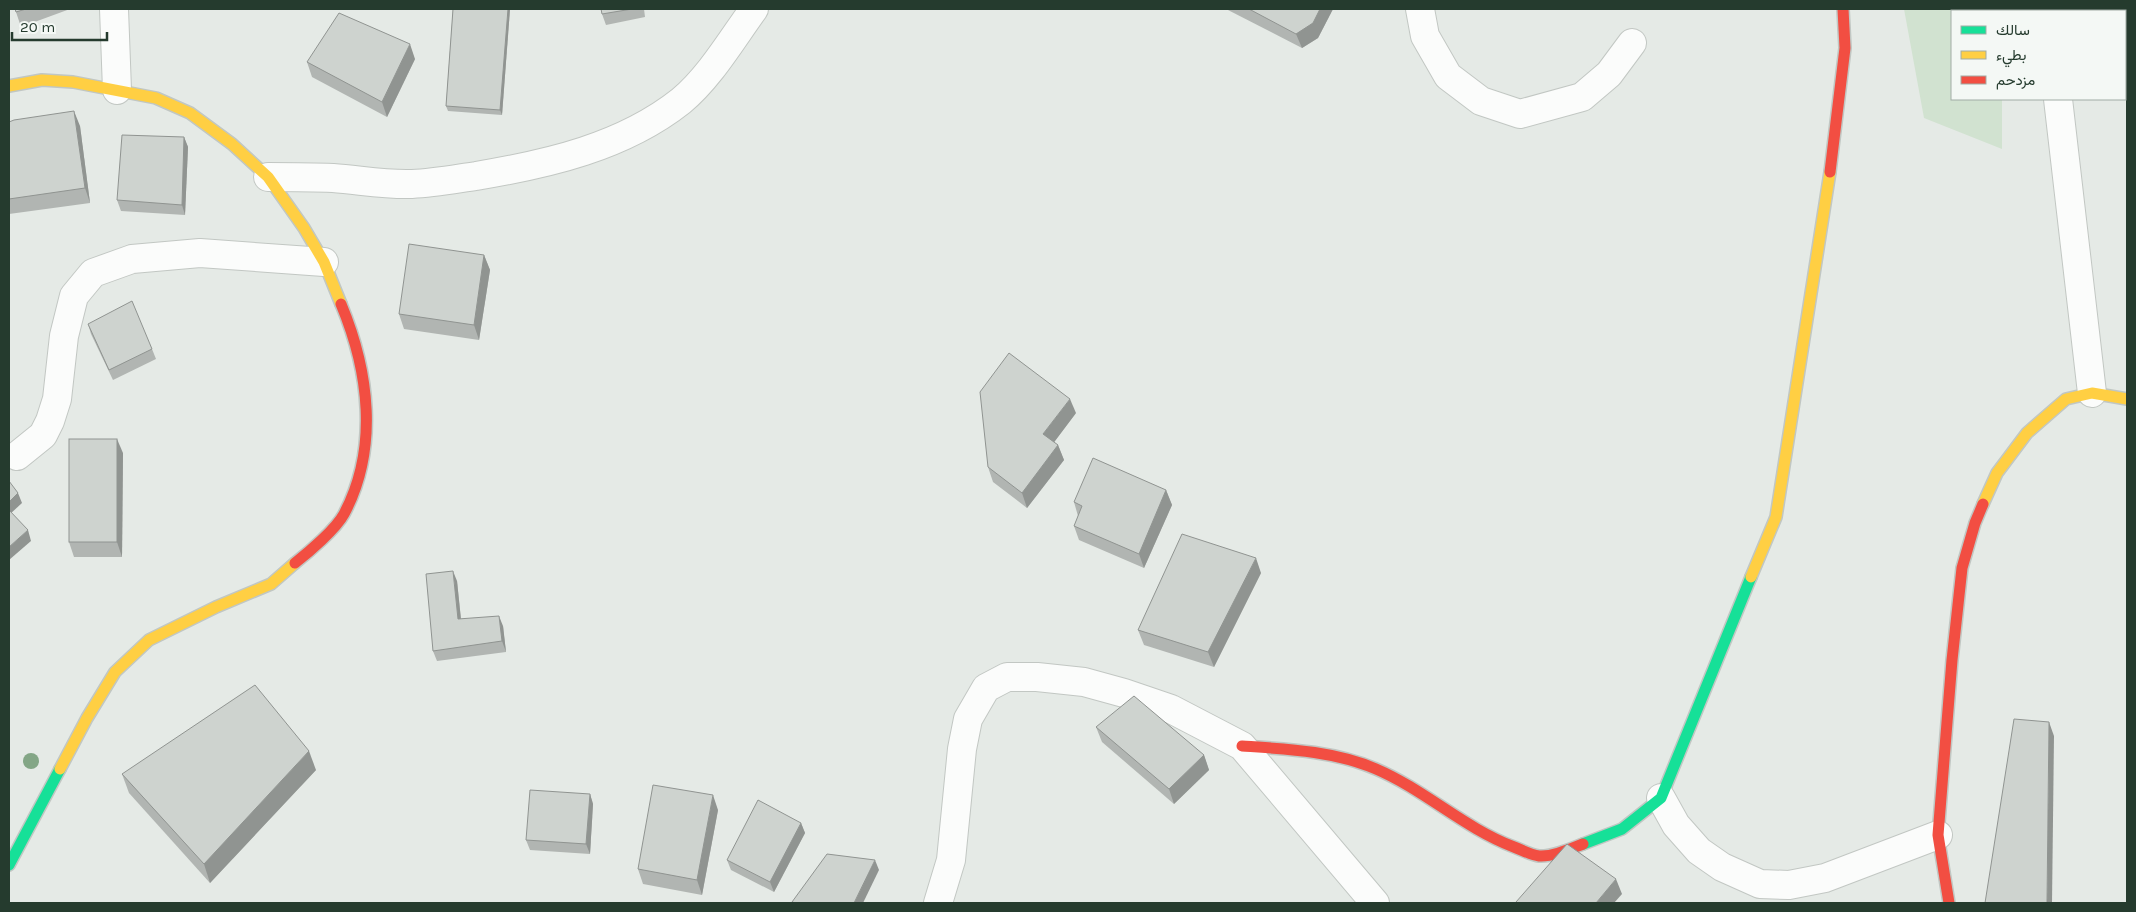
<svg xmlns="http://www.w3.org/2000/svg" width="2136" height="912" viewBox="0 0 2136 912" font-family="Karla,Vazirmatn,sans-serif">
  <rect width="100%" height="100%" fill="#e5eae6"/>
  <!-- green -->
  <path fill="#d1e2d0" d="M 1904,9 L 2001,9 L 2001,11 L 1952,11 L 1952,99 L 2002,99 L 2002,149 L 1924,118 Z"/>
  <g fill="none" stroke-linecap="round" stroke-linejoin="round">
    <!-- street casing -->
    <g stroke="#c2c7c3" stroke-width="30">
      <g id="street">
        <path d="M 114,9 L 117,90"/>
        <path d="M 1420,9 L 1425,36 L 1448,76 L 1481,101 L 1520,114 L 1582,97 L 1609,74 L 1632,43"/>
        <path d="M 2047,9 L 2047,11"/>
        <path d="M 2058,99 L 2092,393"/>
        <path d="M 268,177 C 290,177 311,177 333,178 C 360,180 385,185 412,184 C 434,183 455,179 476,176 C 548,164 623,147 681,101 C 710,77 732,39 754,9"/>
        <path d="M 17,456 L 43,435 L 50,421 L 57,399 L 64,336 L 74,296 L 93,273 L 132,259 L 200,253 L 324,262"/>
        <path d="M 1661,798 L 1676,825 L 1699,851 L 1722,867 L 1760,884 L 1789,885 L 1825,878 L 1938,835"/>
        <path d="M 938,903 L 951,860 L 962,749 L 968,719 L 986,688 L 1007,677 L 1037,677 L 1084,682 L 1124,693 L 1171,709 L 1242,746 L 1375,903"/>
      </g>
    </g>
    <!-- fast casing -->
    <g stroke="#c1c7c3" stroke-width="14">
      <g id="fast">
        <path d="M 1583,844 L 1622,829 L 1661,798 L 1751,577"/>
        <path d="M 9,865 L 60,769"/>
      </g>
    </g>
    <!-- slow casing -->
    <g stroke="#c1c7c3" stroke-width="14">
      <g id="slow">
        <path d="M 9,86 L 42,80 L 73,82 L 156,98 L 190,113 L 232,144 L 268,177 L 304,228 L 324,262 L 341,304"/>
        <path d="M 1983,504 L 1997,473 L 2027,433 L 2066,399 L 2092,393 L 2127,399"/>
        <path d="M 1751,577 L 1776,517 L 1830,172"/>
        <path d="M 60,769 L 87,718 L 115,672 L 149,640 L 216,607 L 271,584 L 295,563"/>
      </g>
    </g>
    <!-- jam casing -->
    <g stroke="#c1c7c3" stroke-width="14">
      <g id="jam">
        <path d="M 1830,172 L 1845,48 L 1843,9"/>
        <path d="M 295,563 C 309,552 336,529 344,514 C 379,448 369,371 341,304"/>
        <path d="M 1242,746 C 1287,749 1334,751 1376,769 C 1425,790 1464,828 1514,847 C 1522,850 1531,855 1539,856 C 1553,857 1570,849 1583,844"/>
        <path d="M 1949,903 L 1938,835 L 1952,660 L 1962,568 L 1975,523 L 1983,504"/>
      </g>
    </g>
    <!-- street -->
    <use href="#street" stroke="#fbfcfb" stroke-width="28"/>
    <!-- fast -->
    <use href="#fast" stroke="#16e098" stroke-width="11"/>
    <!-- slow -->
    <use href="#slow" stroke="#ffcf43" stroke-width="11"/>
    <!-- jam -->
    <use href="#jam" stroke="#f24e42" stroke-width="11"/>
  </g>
  <!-- trees -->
  <circle fill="#83a686" cx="31" cy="761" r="8"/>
  <!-- wall -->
  <g fill="#b1b5b2">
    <path d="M 15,9 L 70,9 L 21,27 Z"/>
    <path d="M 453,9 L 510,9 L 502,115 L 448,111 L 446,106 Z"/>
    <path d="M 601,9 L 644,9 L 645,17 L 606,25 L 602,14 Z"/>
    <path d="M 1226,9 L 1333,9 L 1318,38 L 1302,48 Z"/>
    <path d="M 415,59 L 387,117 L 312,77 L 307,62 Z"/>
    <path d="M 9,122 L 80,126 L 90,203 L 9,214 Z"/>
    <path d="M 184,137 L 188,147 L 185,215 L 121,211 L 117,200 Z"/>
    <path d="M 484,255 L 490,270 L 479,340 L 404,329 L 399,314 Z"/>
    <path d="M 88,324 L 152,349 L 156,359 L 113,380 L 91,334 Z"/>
    <path d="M 1076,413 L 1054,442 L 1058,445 L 1064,460 L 1027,508 L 993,482 L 988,467 Z"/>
    <path d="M 123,453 L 122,557 L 74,557 L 69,542 Z"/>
    <path d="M 1166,490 L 1172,505 L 1144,568 L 1079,540 L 1074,526 L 1078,516 L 1074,502 Z"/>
    <path d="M 1261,573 L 1214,667 L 1144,645 L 1138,630 Z"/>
    <path d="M 457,581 L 461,619 L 503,626 L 506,652 L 437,661 L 433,651 Z"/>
    <path d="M 1096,727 L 1204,755 L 1209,770 L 1174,804 L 1102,742 Z"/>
    <path d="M 316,770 L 210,883 L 129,793 L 122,774 Z"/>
    <path d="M 590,794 L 593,804 L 590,854 L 530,850 L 526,840 Z"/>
    <path d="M 718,810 L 702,895 L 643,884 L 638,869 Z"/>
    <path d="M 801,823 L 805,833 L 774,892 L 731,870 L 727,860 Z"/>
  </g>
  <!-- shaded-wall -->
  <g fill="#909491">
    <path d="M 508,9 L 510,9 L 502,115 L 500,110 Z"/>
    <path d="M 1320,9 L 1333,9 L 1318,38 L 1302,48 L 1296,34 Z"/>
    <path d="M 410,44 L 415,59 L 387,117 L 382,102 Z"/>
    <path d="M 74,111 L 80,126 L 90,203 L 85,188 Z"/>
    <path d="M 184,137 L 188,147 L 185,215 L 182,205 Z"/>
    <path d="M 484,255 L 490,270 L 479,340 L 474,325 Z"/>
    <path d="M 1070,399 L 1076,413 L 1049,449 L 1043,434 Z"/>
    <path d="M 117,439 L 123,453 L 122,557 L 117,542 Z"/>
    <path d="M 1058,445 L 1064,460 L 1027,508 L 1022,493 Z"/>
    <path d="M 1166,490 L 1172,505 L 1144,568 L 1139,554 Z"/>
    <path d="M 18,493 L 22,503 L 9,515 L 9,502 Z"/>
    <path d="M 28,530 L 31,541 L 9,560 L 9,547 Z"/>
    <path d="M 1256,558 L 1261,573 L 1214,667 L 1208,652 Z"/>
    <path d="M 453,571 L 457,581 L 462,630 L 458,619 Z"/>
    <path d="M 499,616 L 503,626 L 506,652 L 502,641 Z"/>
    <path d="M 2049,722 L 2054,736 L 2052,903 L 2047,903 Z"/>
    <path d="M 309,751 L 316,770 L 210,883 L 204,864 Z"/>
    <path d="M 1204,755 L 1209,770 L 1174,804 L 1169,789 Z"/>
    <path d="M 590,794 L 593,804 L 590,854 L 586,844 Z"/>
    <path d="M 713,795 L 718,810 L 702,895 L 697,880 Z"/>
    <path d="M 801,823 L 805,833 L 774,892 L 770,882 Z"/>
    <path d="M 875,860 L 879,870 L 863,903 L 854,903 Z"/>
    <path d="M 1616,879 L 1622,894 L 1614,903 L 1596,903 Z"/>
  </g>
  <!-- building -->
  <g fill="#ced3cf" stroke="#909491">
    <path d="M 15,9 L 26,9 L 16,12 Z"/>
    <path d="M 453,9 L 508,9 L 500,110 L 446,106 Z"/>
    <path d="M 601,9 L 632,9 L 602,14 Z"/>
    <path d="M 1249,9 L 1320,9 L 1313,23 L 1296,34 Z"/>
    <path d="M 339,13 L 410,44 L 382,102 L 307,62 Z"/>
    <path d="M 74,111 L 85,188 L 9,199 L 9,122 L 14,120 Z"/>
    <path d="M 122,135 L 184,137 L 182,205 L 117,200 Z"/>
    <path d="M 409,244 L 484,255 L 474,325 L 399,314 Z"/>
    <path d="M 132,301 L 152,349 L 109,370 L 88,324 Z"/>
    <path d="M 1009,353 L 1070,399 L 1043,434 L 1058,445 L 1022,493 L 988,467 L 980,392 Z"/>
    <rect x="69" y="439" width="48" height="103"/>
    <path d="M 1093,458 L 1166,490 L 1139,554 L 1074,526 L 1082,506 L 1074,502 Z"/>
    <path d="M 9,481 L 18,493 L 9,502 Z"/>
    <path d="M 9,510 L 28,530 L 9,547 Z"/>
    <path d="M 1182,534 L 1256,558 L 1208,652 L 1138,630 Z"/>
    <path d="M 453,571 L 458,619 L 499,616 L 502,641 L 433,651 L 426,574 Z"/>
    <path d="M 255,685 L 309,751 L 204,864 L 122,774 Z"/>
    <path d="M 1134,696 L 1204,755 L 1169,789 L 1096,727 Z"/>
    <path d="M 2014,719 L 2049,722 L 2047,903 L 1985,903 Z"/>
    <path d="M 653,785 L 713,795 L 697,880 L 638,869 Z"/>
    <path d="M 530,790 L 590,794 L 586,844 L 526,840 Z"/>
    <path d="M 758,800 L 801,823 L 770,882 L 727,860 Z"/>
    <path d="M 1567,844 L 1616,879 L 1596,903 L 1518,903 L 1516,902 Z"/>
    <path d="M 827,854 L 875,860 L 854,903 L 796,903 L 792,902 Z"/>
  </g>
  <!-- border -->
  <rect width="2136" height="912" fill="none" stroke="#253b2e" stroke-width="20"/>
  <!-- legend -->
  <rect x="1951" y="10" width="175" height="90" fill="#f4f8f5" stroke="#a1aca5"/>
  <rect x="1961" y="26" width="25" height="8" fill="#16e098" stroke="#a1aca5"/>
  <text x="1996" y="35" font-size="15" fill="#253b2e">سالك</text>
  <rect x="1961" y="51" width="25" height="8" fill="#ffcf43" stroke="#a1aca5"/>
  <text x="1996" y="60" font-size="15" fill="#253b2e">بطيء</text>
  <rect x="1961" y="76" width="25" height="8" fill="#f24e42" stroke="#a1aca5"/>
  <text x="1996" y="85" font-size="15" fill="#253b2e">مزدحم</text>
  <!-- scale -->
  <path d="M12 32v8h95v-8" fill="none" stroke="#253b2e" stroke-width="2.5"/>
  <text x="20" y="32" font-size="15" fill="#253b2e" stroke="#f4f8f5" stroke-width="4" paint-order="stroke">20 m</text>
</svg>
